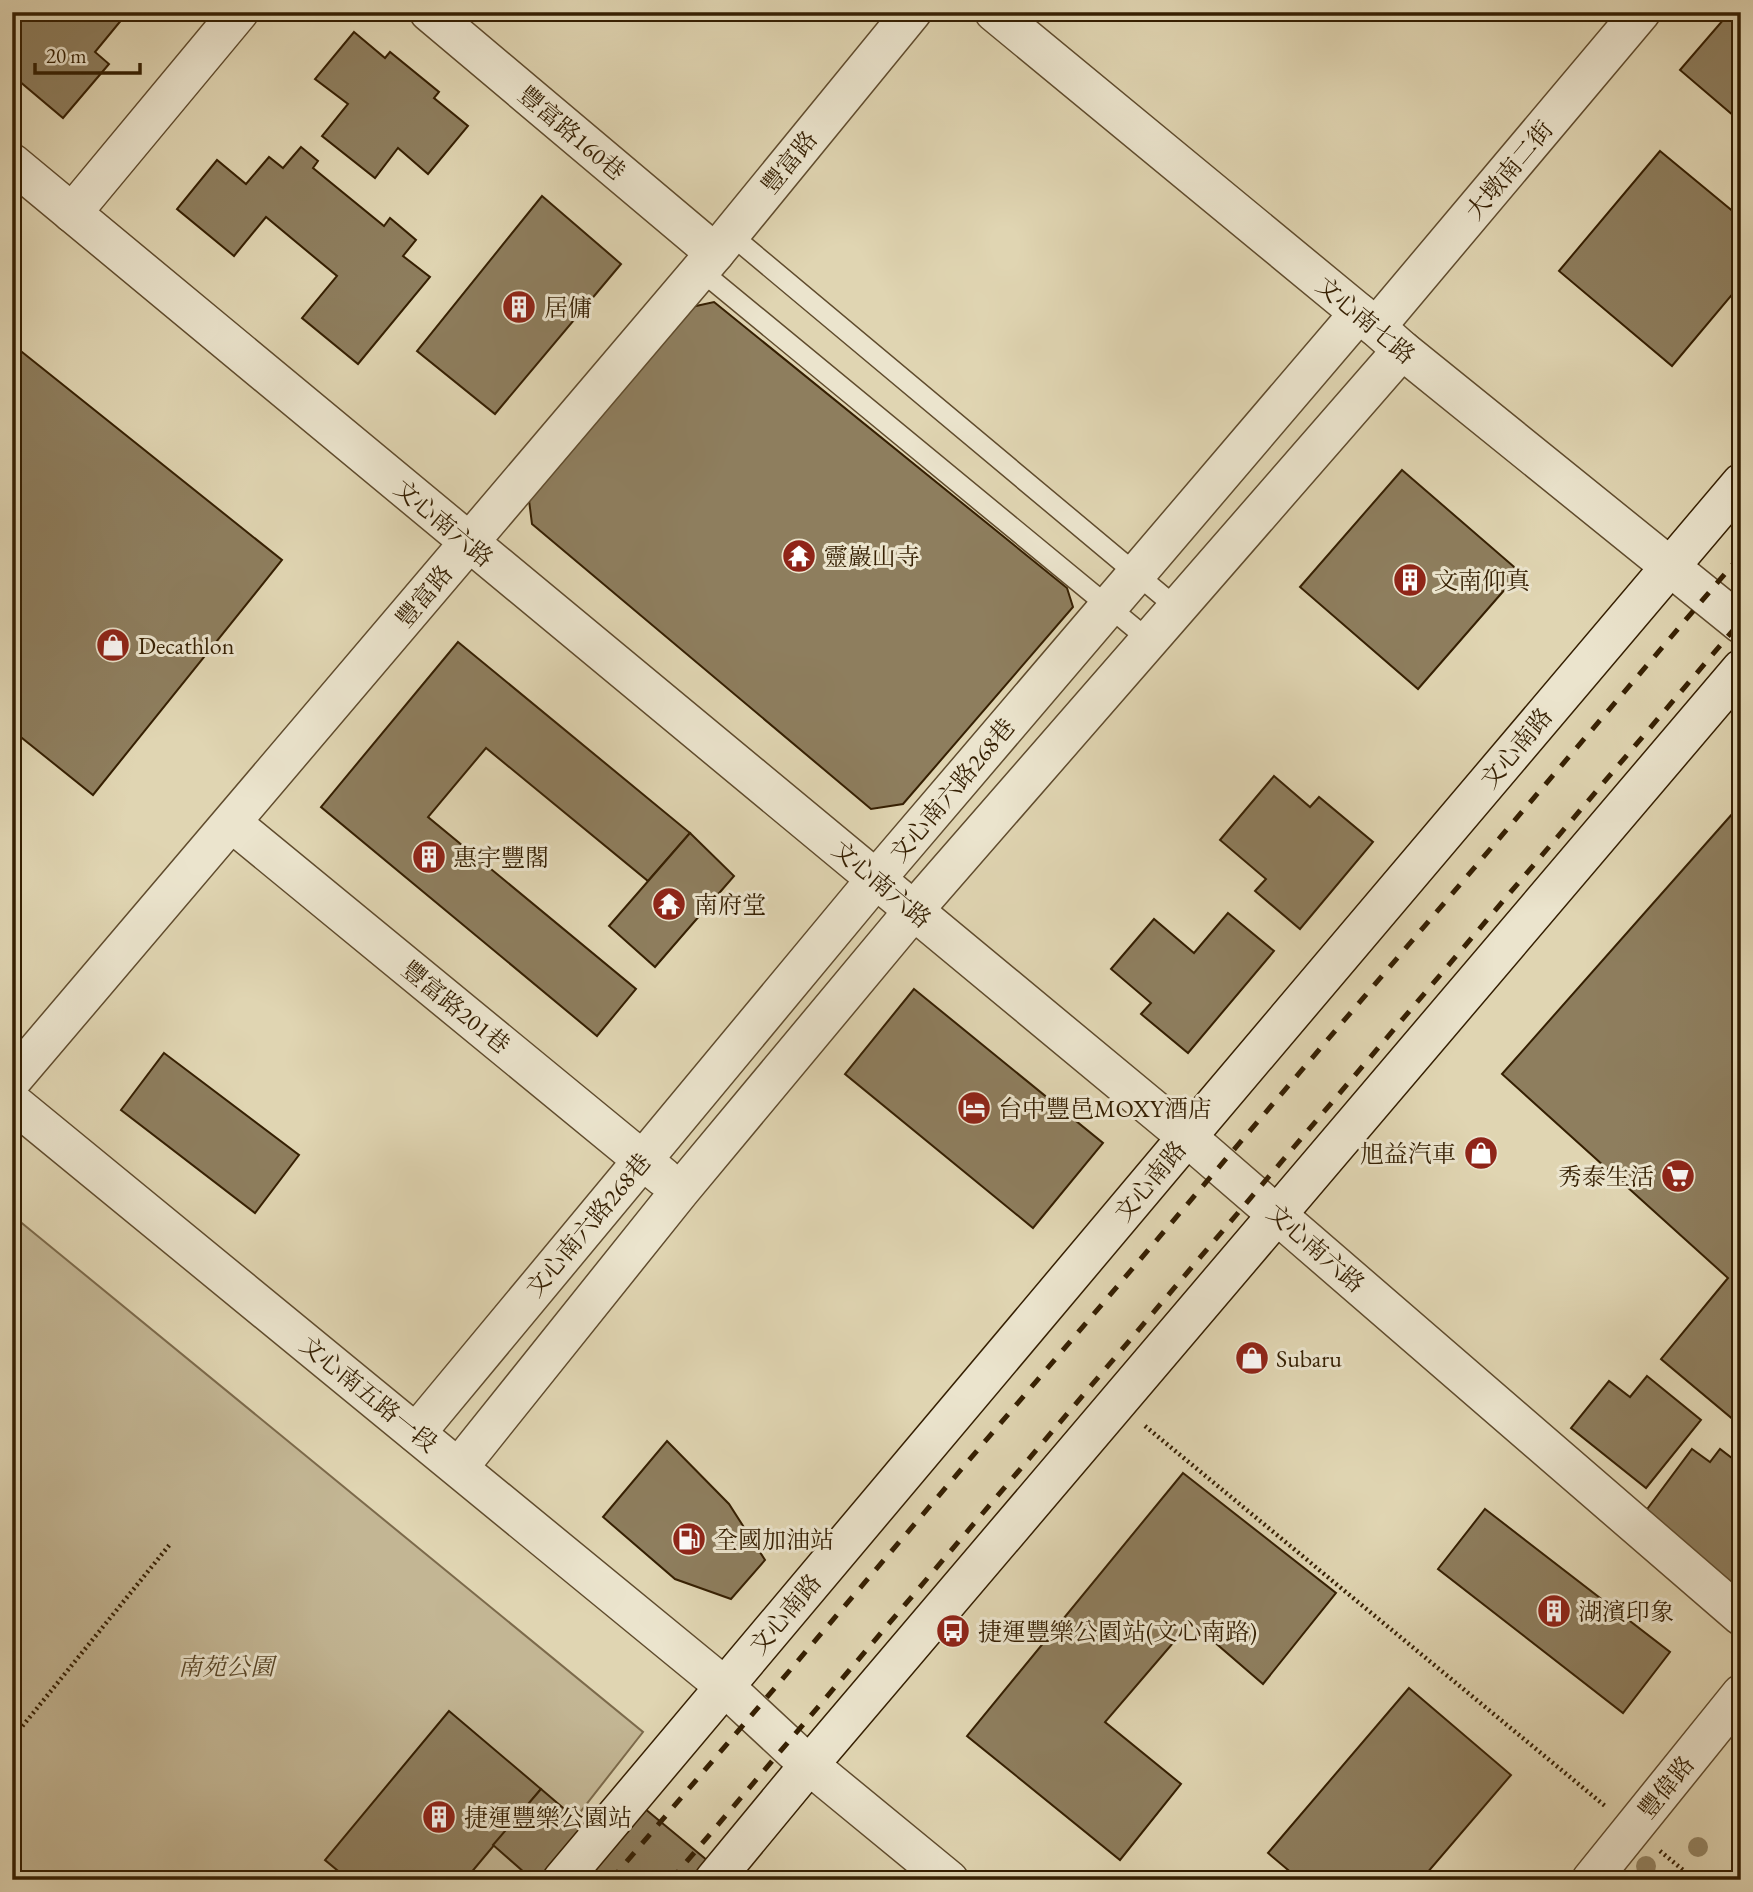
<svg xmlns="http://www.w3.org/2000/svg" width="1753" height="1892" viewBox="0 0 1753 1892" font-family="'EB Garamond','Noto Serif TC',serif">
  <rect width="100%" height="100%" fill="#e0d5b2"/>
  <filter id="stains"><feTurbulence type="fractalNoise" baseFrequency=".00286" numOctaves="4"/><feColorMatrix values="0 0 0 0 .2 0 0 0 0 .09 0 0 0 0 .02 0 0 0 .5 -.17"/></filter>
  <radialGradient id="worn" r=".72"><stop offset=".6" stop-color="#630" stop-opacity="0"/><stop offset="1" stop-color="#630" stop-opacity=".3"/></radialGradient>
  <!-- green -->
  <path fill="#c3b694" stroke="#7c6a4b" stroke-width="2" d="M 12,1215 L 643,1732 L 527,1880 L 12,1880 Z"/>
  <!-- building -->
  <g fill="#8e7e5e" stroke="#351f02" stroke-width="2">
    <path d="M 12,12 L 45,12 L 48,15 L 50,12 L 128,12 L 95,52 L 109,64 L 63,118 L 12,75 Z"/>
    <path d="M 1730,12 L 1741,12 L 1741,122 L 1680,70 Z"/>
    <path d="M 354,32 L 385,58 L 390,52 L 439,92 L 434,98 L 468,126 L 428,174 L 398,148 L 375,178 L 322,136 L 348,104 L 315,79 Z"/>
    <path d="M 301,147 L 318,161 L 313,168 L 384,226 L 390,218 L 416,240 L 403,256 L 430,277 L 358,364 L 302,318 L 337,276 L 266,217 L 234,256 L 177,209 L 217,160 L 246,184 L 269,157 L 283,168 Z"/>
    <path d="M 1660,151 L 1741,218 L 1741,284 L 1672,366 L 1559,271 Z"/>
    <path d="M 542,196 L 621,264 L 495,414 L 417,351 Z"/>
    <path d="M 714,302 L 1067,588 L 1073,607 L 903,804 L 871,809 L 532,524 L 529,500 L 687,308 Z"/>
    <path d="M 12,344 L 282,560 L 93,795 L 12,730 Z"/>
    <path d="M 1402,470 L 1520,572 L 1418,689 L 1300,587 Z"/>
    <path d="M 458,642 L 690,833 L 648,881 L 486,748 L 428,817 L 636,989 L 597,1036 L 321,807 Z"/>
    <path d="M 1274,776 L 1310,807 L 1319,797 L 1373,842 L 1300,929 L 1255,891 L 1266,879 L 1220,840 Z"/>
    <path d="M 1741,804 L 1741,1426 L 1661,1359 L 1728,1278 L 1502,1074 Z"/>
    <path d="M 690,833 L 734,876 L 655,967 L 609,926 Z"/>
    <path d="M 1228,913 L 1274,951 L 1188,1053 L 1141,1014 L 1151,1003 L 1111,969 L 1154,919 L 1194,953 Z"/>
    <path d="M 914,989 L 1103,1143 L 1033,1228 L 845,1074 Z"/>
    <path d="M 164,1053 L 299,1155 L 255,1213 L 121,1110 Z"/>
    <path d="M 1647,1376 L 1701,1420 L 1646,1488 L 1571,1428 L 1609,1381 L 1630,1397 Z"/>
    <path d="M 667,1441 L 729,1504 L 765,1560 L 731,1599 L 675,1579 L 603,1517 Z"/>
    <path d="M 1692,1449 L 1710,1462 L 1720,1449 L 1741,1465 L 1741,1583 L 1737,1588 L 1642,1516 Z"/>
    <path d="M 1183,1473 L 1336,1593 L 1263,1684 L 1191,1622 L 1105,1722 L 1181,1784 L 1120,1860 L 967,1736 Z"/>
    <path d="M 1485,1509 L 1670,1652 L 1623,1713 L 1438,1569 Z"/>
    <path d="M 1409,1688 L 1511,1775 L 1421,1880 L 1300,1880 L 1268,1853 Z"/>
    <path d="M 449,1711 L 541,1789 L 465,1880 L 349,1880 L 325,1860 Z"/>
    <path d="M 541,1789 L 589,1830 L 545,1880 L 533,1880 L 493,1845 Z"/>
    <path d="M 621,1789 L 731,1880 L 545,1880 Z"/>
  </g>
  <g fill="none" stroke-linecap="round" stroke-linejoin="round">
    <!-- service casing -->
    <g stroke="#604c2e" stroke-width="22">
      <g id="service">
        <path d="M 730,234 L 1177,608"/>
        <path d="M 700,270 L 1149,640"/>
      </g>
    </g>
    <!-- minor casing -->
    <g stroke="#604c2e" stroke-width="41">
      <g id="minor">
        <path d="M 429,12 L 715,253"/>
        <path d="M 994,12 L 1376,327 L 1402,350 L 1741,624"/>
        <path d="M 12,163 L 1187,1137 L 1741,1616"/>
        <path d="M 72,213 L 239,12"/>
        <path d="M 1376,327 L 1641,12"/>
        <path d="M 232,823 L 663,1177"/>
        <path d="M 12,1080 L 715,253 L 912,12"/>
        <path d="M 12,1102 L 724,1686 L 809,1765 L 949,1880"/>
        <path d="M 416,1433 L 876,879 L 1359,313"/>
        <path d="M 459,1467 L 680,1191 L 914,910 L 1402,350"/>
        <path d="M 1591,1880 L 1741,1694"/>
      </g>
    </g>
    <!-- secondary casing -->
    <g stroke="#351f02" stroke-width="41">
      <g id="secondary">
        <path d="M 562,1880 L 1187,1137 L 1741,483"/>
        <path d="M 714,1880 L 809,1765 L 1741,669"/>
      </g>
    </g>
    <!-- path -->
    <g stroke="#351f02" stroke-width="4.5" stroke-dasharray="2 3.5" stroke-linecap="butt">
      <path d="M 1145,1426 L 1605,1806"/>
      <path d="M 12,1739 L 171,1543"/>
      <path d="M 1660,1851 L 1695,1880"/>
    </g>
    <!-- service -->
    <use href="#service" stroke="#ebe4cd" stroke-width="19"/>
    <!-- minor -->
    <use href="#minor" stroke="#ebe4cd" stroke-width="38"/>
    <!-- secondary -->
    <use href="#secondary" stroke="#ebe4cd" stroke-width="38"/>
    <!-- rail -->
    <g stroke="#351f02" stroke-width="5" stroke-dasharray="12 12" stroke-linecap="butt">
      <path d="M 611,1880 L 1741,555"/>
      <path d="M 671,1880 L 1741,621"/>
    </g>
  </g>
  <!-- trees -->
  <g fill="#958665">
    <circle cx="1698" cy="1847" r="10"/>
    <circle cx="1646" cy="1866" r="10"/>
  </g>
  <!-- icons -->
  <defs>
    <g id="building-disc" transform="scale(1.75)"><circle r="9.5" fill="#8f2418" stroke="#ebe4cd"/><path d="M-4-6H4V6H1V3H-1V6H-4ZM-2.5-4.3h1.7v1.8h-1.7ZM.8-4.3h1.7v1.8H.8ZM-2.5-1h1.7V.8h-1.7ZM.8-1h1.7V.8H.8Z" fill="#fff"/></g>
    <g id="temple-disc" transform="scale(1.75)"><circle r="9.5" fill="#8f2418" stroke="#ebe4cd"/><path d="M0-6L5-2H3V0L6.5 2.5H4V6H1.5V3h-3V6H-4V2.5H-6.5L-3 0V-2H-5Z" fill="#fff"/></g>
    <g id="shop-disc" transform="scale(1.75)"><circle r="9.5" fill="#8f2418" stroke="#ebe4cd"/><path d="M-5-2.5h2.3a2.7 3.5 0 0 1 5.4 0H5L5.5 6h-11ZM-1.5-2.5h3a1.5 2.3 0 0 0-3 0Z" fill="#fff"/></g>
    <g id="hotel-disc" transform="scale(1.75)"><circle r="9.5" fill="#8f2418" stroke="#ebe4cd"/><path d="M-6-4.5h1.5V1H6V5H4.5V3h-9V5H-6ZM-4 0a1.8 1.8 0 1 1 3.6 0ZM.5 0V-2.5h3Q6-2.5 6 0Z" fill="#fff"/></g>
    <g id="supermarket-disc" transform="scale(1.75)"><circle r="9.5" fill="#8f2418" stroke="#ebe4cd"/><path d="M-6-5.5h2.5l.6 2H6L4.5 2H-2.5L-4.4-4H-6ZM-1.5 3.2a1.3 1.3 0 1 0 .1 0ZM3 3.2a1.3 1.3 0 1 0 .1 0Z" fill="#fff"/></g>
    <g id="fuel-disc" transform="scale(1.75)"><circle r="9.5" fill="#8f2418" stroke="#ebe4cd"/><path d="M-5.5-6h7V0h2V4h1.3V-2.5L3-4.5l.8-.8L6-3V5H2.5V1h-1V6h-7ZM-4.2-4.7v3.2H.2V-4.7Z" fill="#fff"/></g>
    <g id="bus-disc" transform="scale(1.75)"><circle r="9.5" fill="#8f2418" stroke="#ebe4cd"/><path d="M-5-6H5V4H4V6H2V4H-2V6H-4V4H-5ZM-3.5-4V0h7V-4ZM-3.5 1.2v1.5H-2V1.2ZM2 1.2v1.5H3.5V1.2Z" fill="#fff"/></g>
  </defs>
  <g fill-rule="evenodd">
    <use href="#building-disc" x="519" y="307"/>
    <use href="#temple-disc" x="799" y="556"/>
    <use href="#building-disc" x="1410" y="580"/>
    <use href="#shop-disc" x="113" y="645"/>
    <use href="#building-disc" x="429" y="857"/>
    <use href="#temple-disc" x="669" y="904"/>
    <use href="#hotel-disc" x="974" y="1108"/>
    <use href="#shop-disc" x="1481" y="1153"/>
    <use href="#supermarket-disc" x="1678" y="1176"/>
    <use href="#shop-disc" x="1252" y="1358"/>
    <use href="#fuel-disc" x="689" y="1539"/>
    <use href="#building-disc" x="1554" y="1611"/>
    <use href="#bus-disc" x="953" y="1631"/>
    <use href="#building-disc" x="439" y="1817"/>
  </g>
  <g text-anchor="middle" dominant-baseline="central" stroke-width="6" stroke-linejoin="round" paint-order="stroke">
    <!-- street labels -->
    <g font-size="24" fill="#351f02" stroke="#ebe4cd">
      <text transform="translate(572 133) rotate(40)">豐富路160巷</text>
      <text transform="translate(789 162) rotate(-51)">豐富路</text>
      <text transform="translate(1509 170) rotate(-50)">大墩南二街</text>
      <text transform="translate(1366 320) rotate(40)">文心南七路</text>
      <text transform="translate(444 523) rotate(40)">文心南六路</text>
      <text transform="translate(424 596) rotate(-50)">豐富路</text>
      <text transform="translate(1516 748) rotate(-50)">文心南路</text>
      <text transform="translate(952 790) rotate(-50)">文心南六路268巷</text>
      <text transform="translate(882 884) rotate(40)">文心南六路</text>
      <text transform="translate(456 1007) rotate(39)">豐富路201巷</text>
      <text transform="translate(1150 1181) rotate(-50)">文心南路</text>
      <text transform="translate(588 1225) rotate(-50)">文心南六路268巷</text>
      <text transform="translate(1316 1248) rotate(41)">文心南六路</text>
      <text transform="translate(369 1394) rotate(39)">文心南五路一段</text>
      <text transform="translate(785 1614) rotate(-50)">文心南路</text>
      <text transform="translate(1666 1787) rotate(-51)">豐偉路</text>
    </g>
    <!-- poi labels -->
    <g font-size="24" fill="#351f02" stroke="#ebe4cd" text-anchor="start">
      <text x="544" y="307">居傭</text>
      <text x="824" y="556">靈巖山寺</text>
      <text x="1434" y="580">文南仰真</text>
      <text x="138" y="645">Decathlon</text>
      <text x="453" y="857">惠宇豐閣</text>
      <text x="694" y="904">南府堂</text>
      <text x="998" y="1108">台中豐邑MOXY酒店</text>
      <text x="1456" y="1153" text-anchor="end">旭益汽車</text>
      <text x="1654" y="1176" text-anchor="end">秀泰生活</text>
      <text x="1276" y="1358">Subaru</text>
      <text x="714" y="1539">全國加油站</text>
      <text x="1578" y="1611">湖濱印象</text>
      <text x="978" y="1631">捷運豐樂公園站(文心南路)</text>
      <text x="464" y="1817">捷運豐樂公園站</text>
    </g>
    <!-- park labels -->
    <g font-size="24" font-style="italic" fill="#584526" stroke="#ebe4cd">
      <text x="226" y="1666">南苑公園</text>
    </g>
  </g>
  <!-- margin -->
  <rect width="1753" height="1892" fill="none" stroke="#e0d5b2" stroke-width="42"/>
  <rect x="14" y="14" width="1725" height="1864" fill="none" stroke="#351f02" stroke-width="3.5"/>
  <rect x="21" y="21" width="1711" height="1850" fill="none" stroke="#351f02" stroke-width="2"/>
  <!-- scale -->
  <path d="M35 63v10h105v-10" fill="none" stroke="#351f02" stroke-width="3.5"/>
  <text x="46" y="63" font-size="21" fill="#351f02" stroke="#ebe4cd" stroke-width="5" paint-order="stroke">20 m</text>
  <rect width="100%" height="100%" filter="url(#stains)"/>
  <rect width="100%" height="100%" fill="url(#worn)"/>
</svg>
